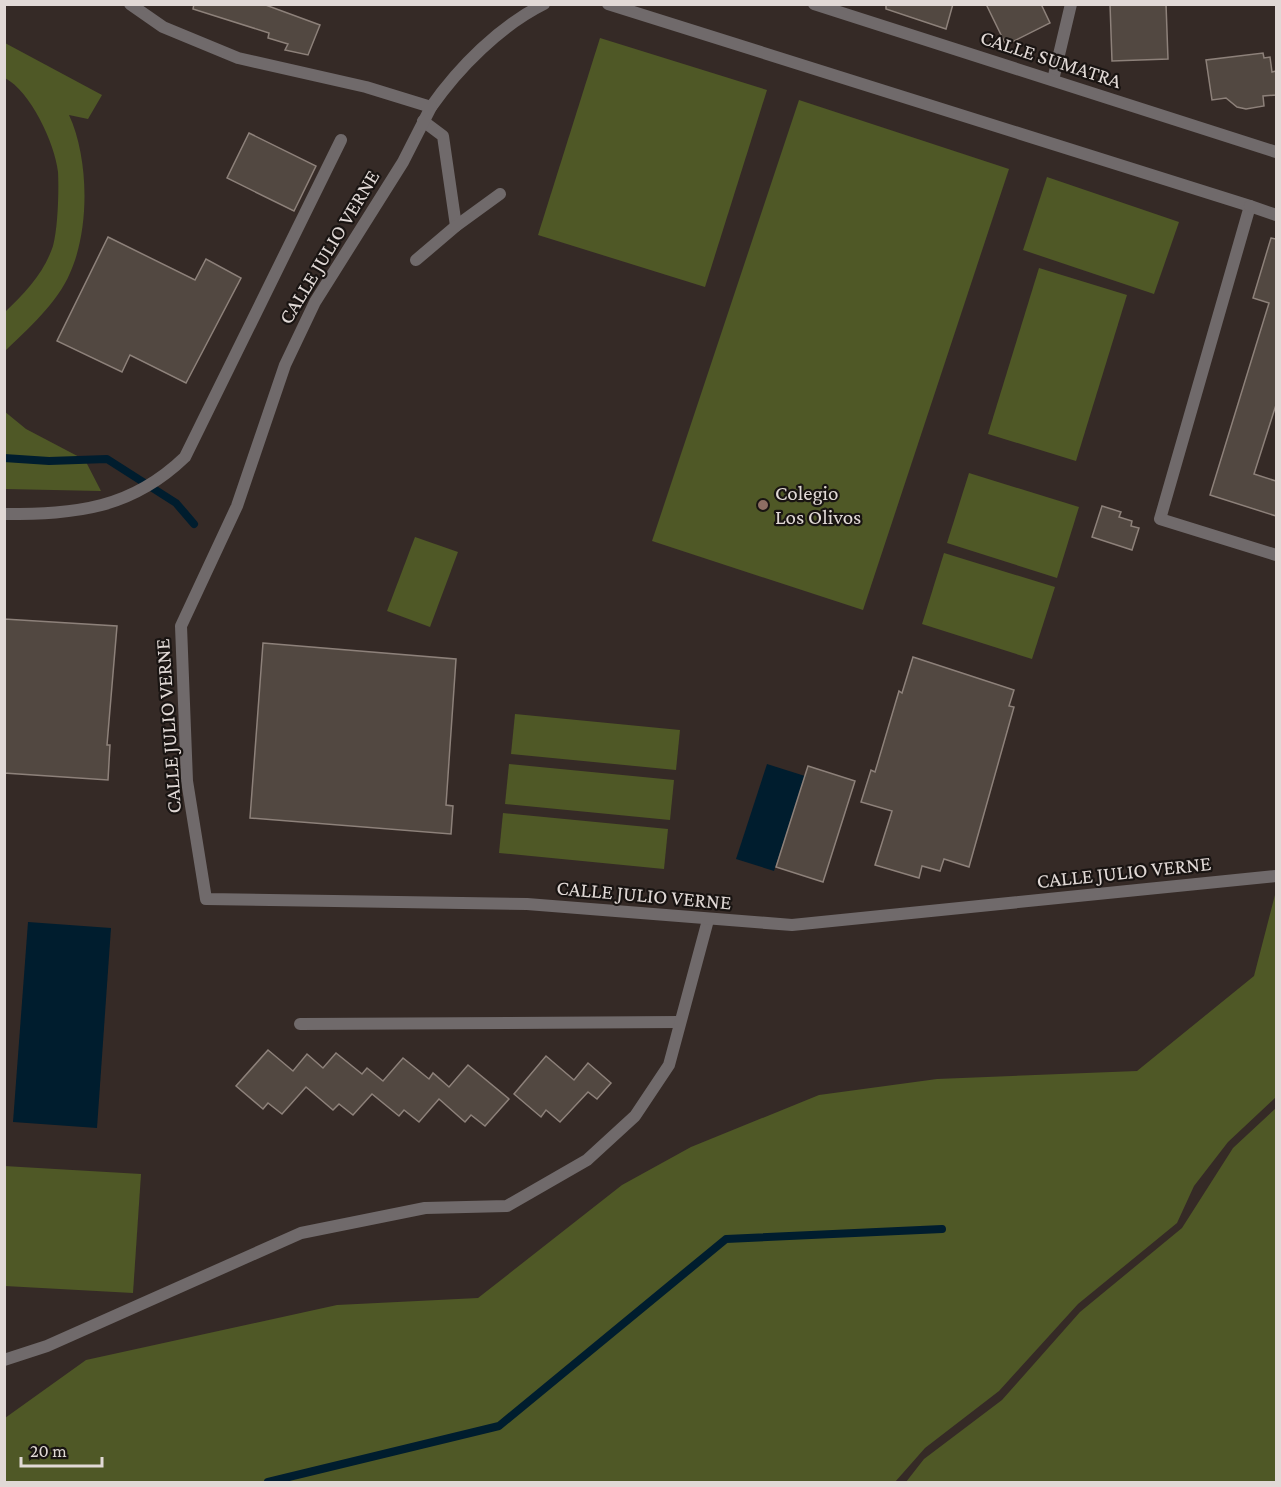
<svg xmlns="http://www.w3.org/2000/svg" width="1281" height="1487" viewBox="0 0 1281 1487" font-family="'Crimson Pro',serif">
  <rect width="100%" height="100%" fill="#352a26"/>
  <!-- green -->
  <g fill="#4f5826">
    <path d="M 600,38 L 767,90 L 705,287 L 538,235 Z"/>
    <path d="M 5,43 L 102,95 L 88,119 L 69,115 C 89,158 90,229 70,273 C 58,302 27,330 5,351 L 5,312 C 25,293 44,273 53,246 C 58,228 59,190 58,172 C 55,143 30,91 5,78 Z"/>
    <path d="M 799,100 L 1009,169 L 863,610 L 652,541 Z"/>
    <path d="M 1047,177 L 1179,222 L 1154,294 L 1023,250 Z"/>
    <path d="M 1039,268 L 1127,295 L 1076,461 L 988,434 Z"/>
    <path d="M 4,411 L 26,429 L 85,460 L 101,491 L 5,489 Z"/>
    <path d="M 969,473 L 1079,507 L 1057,578 L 947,543 Z"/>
    <path d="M 415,537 L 458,552 L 430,627 L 387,611 Z"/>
    <path d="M 944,553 L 1055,587 L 1032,659 L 922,624 Z"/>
    <path d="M 515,714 L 680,730 L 676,770 L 511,754 Z"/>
    <path d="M 509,764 L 674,780 L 670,820 L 505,804 Z"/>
    <path d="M 503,813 L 668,829 L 664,869 L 499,853 Z"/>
    <path d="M 1276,891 L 1276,1097 L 1228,1142 L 1194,1186 L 1177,1223 L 1078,1304 L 999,1391 L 925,1448 L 895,1482 L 5,1482 L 5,1418 L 86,1360 L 337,1305 L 478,1298 L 622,1185 L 691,1147 L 819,1095 L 937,1079 L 1137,1071 L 1254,976 Z"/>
    <path d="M 1276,1108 L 1276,1482 L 906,1482 L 924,1459 L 1002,1400 L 1080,1312 L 1182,1228 L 1233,1148 Z"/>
    <path d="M 4,1166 L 141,1174 L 133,1293 L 5,1286 Z"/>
  </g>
  <!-- water -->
  <g fill="#001d2e">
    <path d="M 767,764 L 805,776 L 774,871 L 736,859 Z"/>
    <path d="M 28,922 L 111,928 L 97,1128 L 13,1122 Z"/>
  </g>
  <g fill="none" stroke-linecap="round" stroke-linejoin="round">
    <!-- stream -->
    <g stroke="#001d2e" stroke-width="8">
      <path d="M 4,458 L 49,461 L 107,459 L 176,503 L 194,524"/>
      <path d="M 268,1482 L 499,1426 L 726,1239 L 942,1229"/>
    </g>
  </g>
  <!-- building -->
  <g fill="#524841" stroke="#8d817a" stroke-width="1.5">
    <path d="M 194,4 L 263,4 L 320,25 L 308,55 L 285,50 L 288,44 L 268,38 L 269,33 L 193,9 Z"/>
    <path d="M 886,4 L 953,4 L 946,29 L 886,9 Z"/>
    <path d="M 986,4 L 1041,4 L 1050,23 L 1006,45 Z"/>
    <path d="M 1110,4 L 1166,4 L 1168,59 L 1112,61 Z"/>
    <path d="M 1263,53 L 1264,58 L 1270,57 L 1272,72 L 1276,71 L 1276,95 L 1263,96 L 1264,106 L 1246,109 L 1237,107 L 1226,98 L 1212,100 L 1206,60 Z"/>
    <path d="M 249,133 L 316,166 L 294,211 L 227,178 Z"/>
    <path d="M 108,237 L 195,280 L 206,259 L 241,278 L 186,383 L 130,355 L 122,372 L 57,341 Z"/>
    <path d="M 1271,238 L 1276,239 L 1276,405 L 1254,474 L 1276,481 L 1276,516 L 1210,495 L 1269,303 L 1253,298 Z"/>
    <path d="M 1102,506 L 1121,512 L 1119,517 L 1132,521 L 1131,526 L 1139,528 L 1132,550 L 1092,537 Z"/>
    <path d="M 4,619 L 117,626 L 107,745 L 110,745 L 108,780 L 4,773 Z"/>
    <path d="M 263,643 L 456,659 L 446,805 L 453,806 L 451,834 L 250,818 Z"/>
    <path d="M 913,657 L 1014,690 L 1009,706 L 1014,707 L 969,867 L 944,859 L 940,871 L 922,866 L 919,878 L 875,865 L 892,811 L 861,802 L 871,770 L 875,772 L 899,691 L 902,693 Z"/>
    <path d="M 808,766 L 855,781 L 823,882 L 776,867 Z"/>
    <path d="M 268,1050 L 293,1071 L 307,1054 L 323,1068 L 336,1053 L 362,1074 L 367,1068 L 383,1081 L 403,1058 L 429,1079 L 433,1073 L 449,1087 L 468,1065 L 509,1099 L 485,1126 L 471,1115 L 465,1122 L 439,1099 L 419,1122 L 404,1110 L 399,1116 L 372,1094 L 353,1115 L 339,1104 L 333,1110 L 306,1087 L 282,1114 L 268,1103 L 263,1109 L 236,1086 Z"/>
    <path d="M 546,1056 L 574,1080 L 588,1063 L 611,1083 L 597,1099 L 588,1092 L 560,1122 L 546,1110 L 541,1117 L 514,1094 Z"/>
  </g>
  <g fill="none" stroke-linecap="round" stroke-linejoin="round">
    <!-- service -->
    <g stroke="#706a6b" stroke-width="12">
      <path d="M 608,4 L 1250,206 L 1160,519 L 1276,555"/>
      <path d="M 431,107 C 459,67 500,26 544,4"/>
      <path d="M 423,121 L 443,136 L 456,226"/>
      <path d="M 1250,206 L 1276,215"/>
      <path d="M 416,260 L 456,226 L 500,194"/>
      <path d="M 4,514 C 77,514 131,509 185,457 L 341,140"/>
      <path d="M 300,1024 L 680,1022"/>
      <path d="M 4,1360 L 47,1346 L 301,1233 L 425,1208 L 507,1206 L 587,1160 L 635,1116 L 669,1065 L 708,920"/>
    </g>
    <!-- minor -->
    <g stroke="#706a6b" stroke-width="12">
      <path d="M 130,4 L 163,27 L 238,58 L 366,87 L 431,107 L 403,162 L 315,302 L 285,365 L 237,506 L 181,626 L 187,781 L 206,899 L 527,904 L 792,925 L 1276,876"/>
      <path d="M 1053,80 L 1071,4"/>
    </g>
    <!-- tertiary -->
    <path stroke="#706a6b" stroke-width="12" d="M 814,4 L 1276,152"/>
  </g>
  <!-- markers -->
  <circle fill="#8d6e63" stroke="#191412" stroke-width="2" cx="763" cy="505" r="6"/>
  <g text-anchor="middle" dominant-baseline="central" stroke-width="4.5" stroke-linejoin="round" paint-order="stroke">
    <!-- street labels -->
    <g font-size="21" fill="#e1d9d6" stroke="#191412">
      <text transform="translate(1051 59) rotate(18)">CALLE SUMATRA</text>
      <text transform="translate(329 247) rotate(-59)">CALLE JULIO VERNE</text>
      <text transform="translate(168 726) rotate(-94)">CALLE JULIO VERNE</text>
      <text transform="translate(1124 872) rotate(-6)">CALLE JULIO VERNE</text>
      <text transform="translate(644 895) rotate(5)">CALLE JULIO VERNE</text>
    </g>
    <!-- poi labels -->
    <g font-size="21" fill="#e1d9d6" stroke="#191412" text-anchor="start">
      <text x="775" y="493">Colegio<tspan x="775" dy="24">Los Olivos</tspan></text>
    </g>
  </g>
  <!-- border -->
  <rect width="1281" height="1487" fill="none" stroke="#e1d9d6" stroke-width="12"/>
  <!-- scale -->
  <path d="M21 1457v9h81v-9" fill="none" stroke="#e1d9d6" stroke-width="3"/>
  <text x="30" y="1457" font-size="18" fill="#e1d9d6" stroke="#191412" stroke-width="4.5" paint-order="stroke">20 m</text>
</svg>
